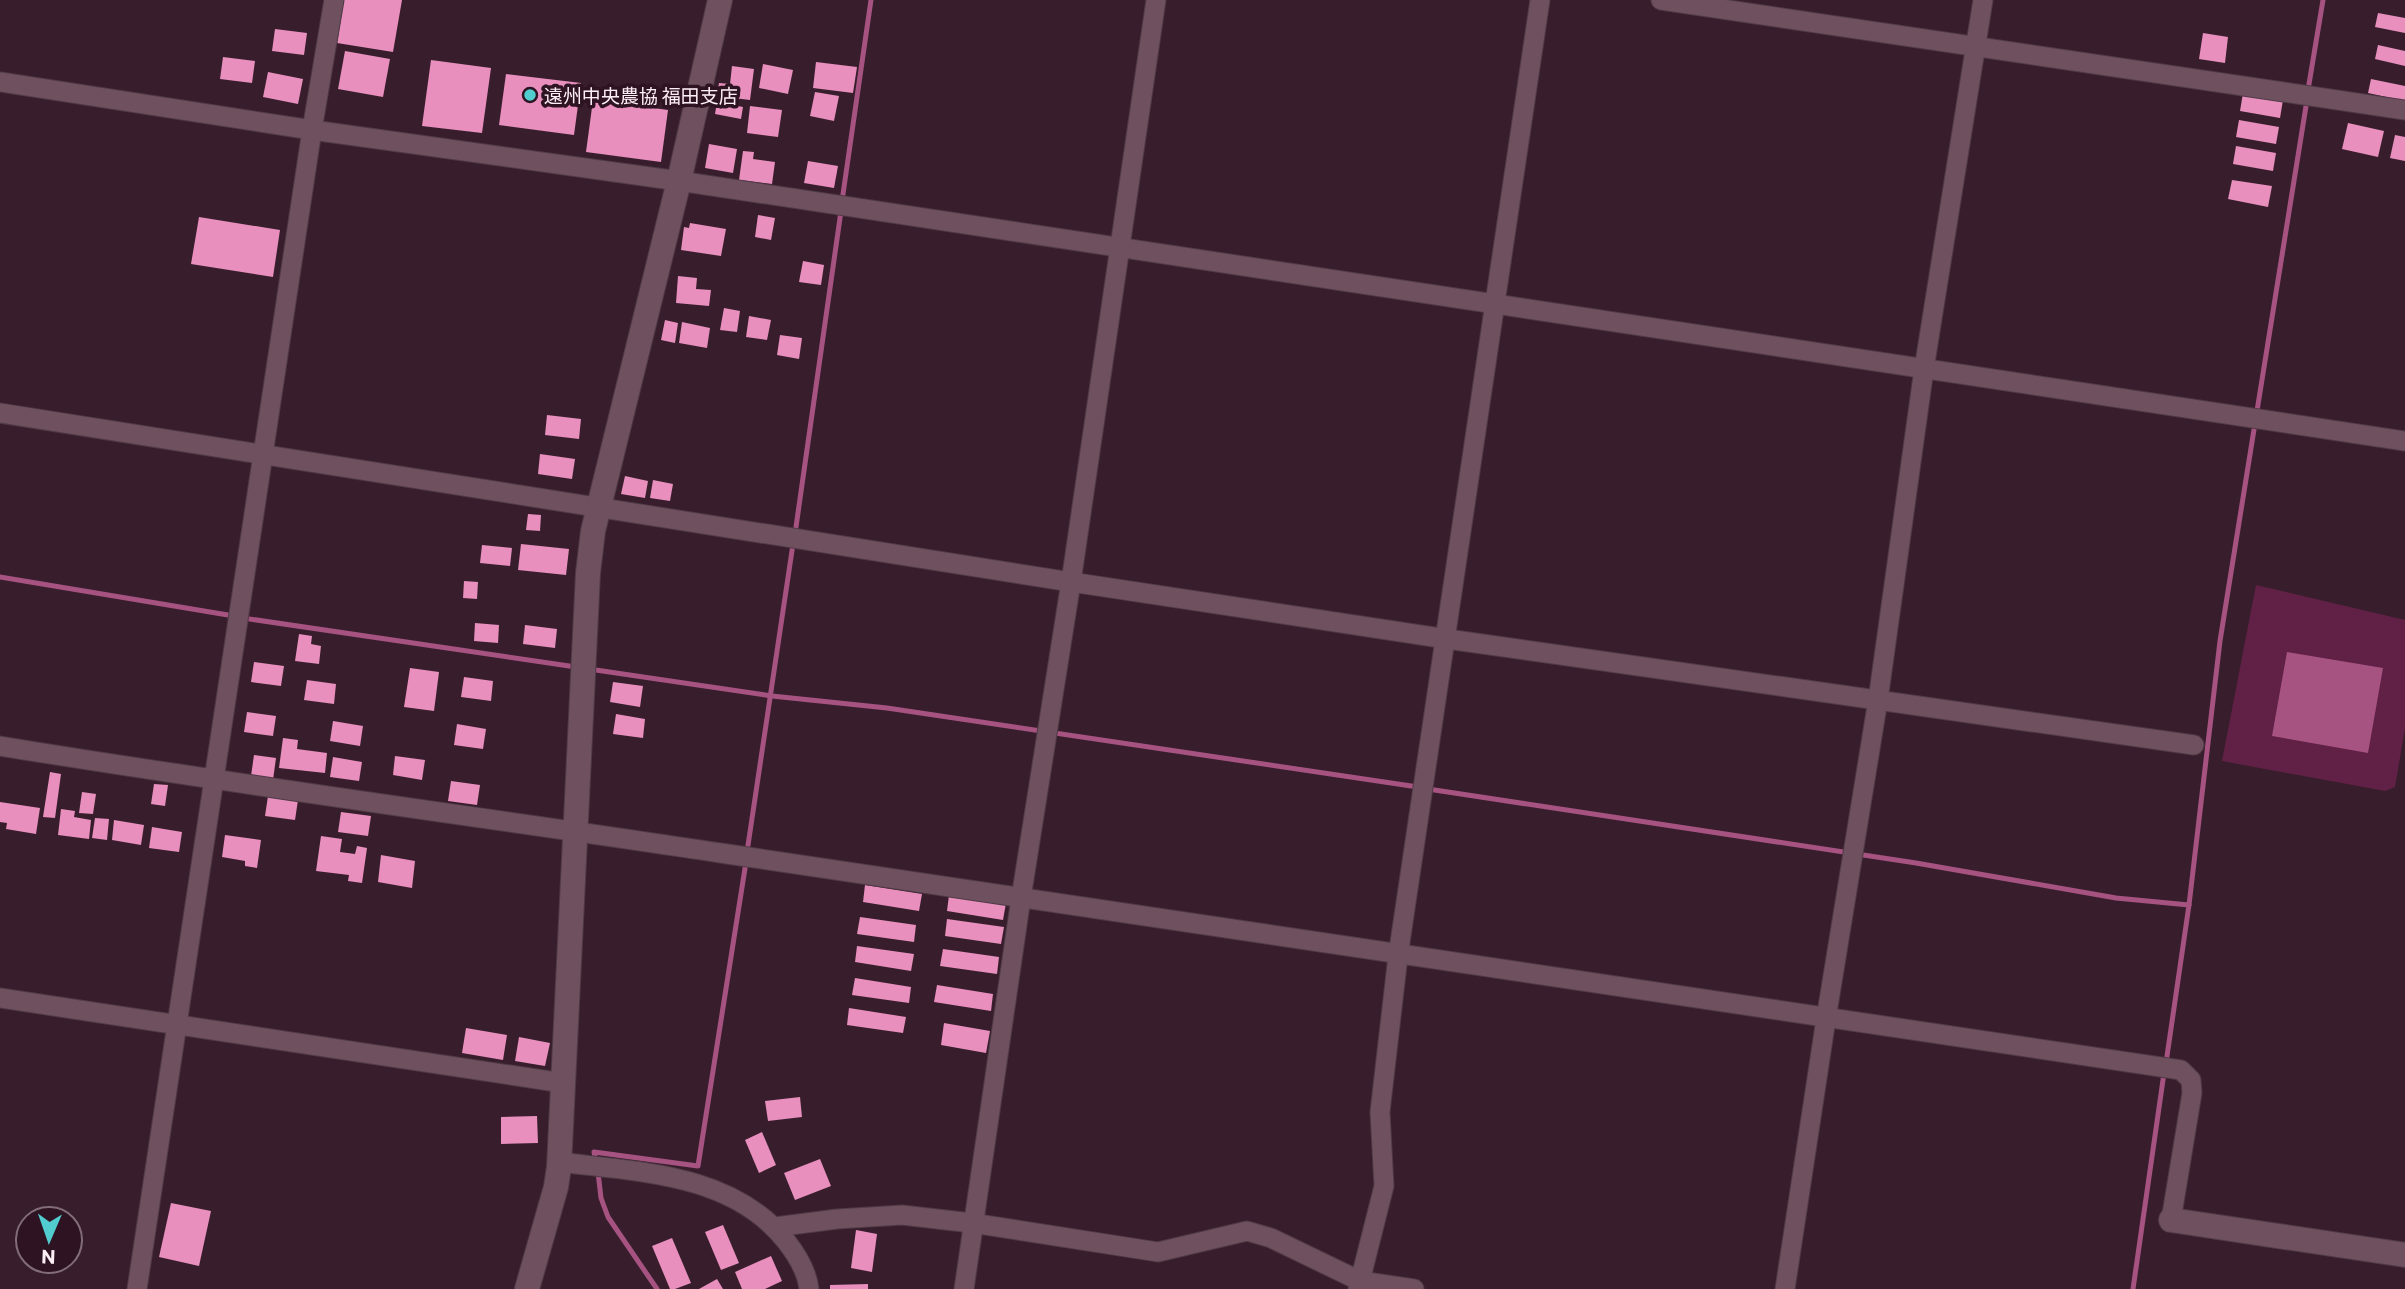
<svg xmlns="http://www.w3.org/2000/svg" width="2405" height="1289" viewBox="0 0 2405 1289" font-family="Commissioner,'Noto Sans JP',sans-serif">
  <rect width="100%" height="100%" fill="#381e2c"/>
  <!-- green -->
  <path fill="#612146" d="M 2256,585 L 2405,620 L 2405,728 L 2395,787 L 2385,791 L 2222,761 Z"/>
  <!-- water -->
  <path fill="#a65381" d="M 2287,652 L 2383,668 L 2368,753 L 2272,736 Z"/>
  <g fill="none" stroke-linecap="round" stroke-linejoin="round">
    <!-- stream -->
    <g stroke="#a65381" stroke-width="5">
      <path d="M 2308,90 L 2323,0"/>
      <path d="M 842,201 L 871,0"/>
      <path d="M 795,534 L 841,211"/>
      <path d="M 0,577 L 234,616"/>
      <path d="M 243,618 L 576,667"/>
      <path d="M 589,669 L 772,696 L 887,708 L 1418,787"/>
      <path d="M 1428,789 L 1916,863 L 2116,898 L 2189,905"/>
      <path d="M 747,852 L 793,544"/>
      <path d="M 2166,1063 L 2189,905 L 2220,641 L 2307,100"/>
      <path d="M 596,1162 L 594,1152 L 698,1166 L 746,862"/>
      <path d="M 598,1172 L 601,1198 L 608,1217 L 657,1289"/>
      <path d="M 2133,1289 L 2164,1073"/>
    </g>
  </g>
  <!-- building -->
  <g fill="#e88fbe">
    <path d="M 344,0 L 402,0 L 393,52 L 337,43 Z"/>
    <path d="M 2378,13 L 2405,18 L 2405,33 L 2375,27 Z"/>
    <path d="M 275,29 L 307,33 L 304,55 L 272,51 Z"/>
    <path d="M 2203,33 L 2228,37 L 2225,63 L 2199,59 Z"/>
    <path d="M 2378,45 L 2405,51 L 2405,66 L 2375,59 Z"/>
    <path d="M 345,51 L 390,59 L 383,97 L 338,89 Z"/>
    <path d="M 223,57 L 255,61 L 252,83 L 220,79 Z"/>
    <path d="M 431,60 L 491,68 L 482,133 L 422,126 Z"/>
    <path d="M 816,62 L 857,67 L 853,93 L 813,88 Z"/>
    <path d="M 763,64 L 793,70 L 788,94 L 759,88 Z"/>
    <path d="M 732,66 L 754,69 L 750,100 L 717,96 L 719,83 L 730,84 Z"/>
    <path d="M 268,72 L 303,79 L 298,104 L 263,97 Z"/>
    <path d="M 506,74 L 581,83 L 574,135 L 499,125 Z"/>
    <path d="M 2371,79 L 2405,86 L 2405,101 L 2368,93 Z"/>
    <path d="M 815,92 L 839,96 L 834,121 L 810,116 Z"/>
    <path d="M 2243,93 L 2283,100 L 2280,118 L 2240,111 Z"/>
    <path d="M 593,100 L 668,110 L 661,162 L 586,152 Z"/>
    <path d="M 717,102 L 743,107 L 741,119 L 715,114 Z"/>
    <path d="M 750,106 L 782,110 L 778,137 L 747,133 Z"/>
    <path d="M 2239,120 L 2279,127 L 2276,144 L 2236,137 Z"/>
    <path d="M 2348,123 L 2384,131 L 2378,157 L 2342,149 Z"/>
    <path d="M 2395,135 L 2405,137 L 2405,161 L 2390,158 Z"/>
    <path d="M 709,144 L 737,149 L 733,173 L 705,168 Z"/>
    <path d="M 2236,146 L 2276,153 L 2273,171 L 2233,164 Z"/>
    <path d="M 743,151 L 754,152 L 753,159 L 775,162 L 772,184 L 739,180 Z"/>
    <path d="M 808,161 L 838,166 L 834,188 L 804,183 Z"/>
    <path d="M 2232,180 L 2272,186 L 2268,207 L 2228,199 Z"/>
    <path d="M 758,215 L 775,218 L 771,240 L 755,237 Z"/>
    <path d="M 199,217 L 280,230 L 273,277 L 191,264 Z"/>
    <path d="M 690,223 L 726,229 L 721,256 L 681,250 L 684,227 L 689,228 Z"/>
    <path d="M 803,261 L 824,265 L 821,285 L 799,282 Z"/>
    <path d="M 678,276 L 697,278 L 696,289 L 711,290 L 709,306 L 676,303 Z"/>
    <path d="M 724,308 L 740,311 L 737,332 L 720,330 Z"/>
    <path d="M 749,316 L 771,320 L 767,340 L 746,337 Z"/>
    <path d="M 665,320 L 678,323 L 675,343 L 661,340 Z"/>
    <path d="M 682,322 L 710,328 L 707,348 L 679,343 Z"/>
    <path d="M 780,335 L 802,338 L 799,359 L 777,355 Z"/>
    <path d="M 547,415 L 581,419 L 579,439 L 545,435 Z"/>
    <path d="M 540,454 L 575,459 L 572,479 L 538,474 Z"/>
    <path d="M 625,476 L 648,481 L 645,498 L 621,494 Z"/>
    <path d="M 653,480 L 673,484 L 670,501 L 650,498 Z"/>
    <path d="M 528,514 L 541,515 L 540,531 L 526,530 Z"/>
    <path d="M 521,544 L 569,549 L 566,575 L 518,570 Z"/>
    <path d="M 482,545 L 512,548 L 510,566 L 480,563 Z"/>
    <path d="M 464,581 L 478,582 L 477,599 L 463,598 Z"/>
    <path d="M 475,623 L 499,625 L 498,643 L 474,641 Z"/>
    <path d="M 525,625 L 557,629 L 555,648 L 523,644 Z"/>
    <path d="M 299,634 L 312,636 L 311,644 L 321,646 L 319,664 L 295,661 Z"/>
    <path d="M 254,662 L 284,666 L 281,686 L 251,682 Z"/>
    <path d="M 410,668 L 439,672 L 434,711 L 404,707 Z"/>
    <path d="M 464,677 L 493,681 L 491,701 L 461,697 Z"/>
    <path d="M 307,680 L 336,684 L 334,704 L 304,700 Z"/>
    <path d="M 613,682 L 643,686 L 640,707 L 610,702 Z"/>
    <path d="M 247,712 L 276,716 L 273,736 L 244,732 Z"/>
    <path d="M 616,714 L 645,719 L 643,738 L 613,734 Z"/>
    <path d="M 333,721 L 363,726 L 360,746 L 330,741 Z"/>
    <path d="M 457,724 L 486,729 L 483,749 L 454,745 Z"/>
    <path d="M 283,738 L 298,740 L 297,749 L 327,753 L 325,773 L 279,768 Z"/>
    <path d="M 254,755 L 276,758 L 273,780 L 251,776 Z"/>
    <path d="M 395,756 L 425,760 L 422,780 L 393,775 Z"/>
    <path d="M 333,757 L 362,762 L 359,781 L 330,777 Z"/>
    <path d="M 50,772 L 61,774 L 55,818 L 43,817 Z"/>
    <path d="M 451,781 L 480,785 L 477,805 L 448,801 Z"/>
    <path d="M 154,784 L 168,785 L 165,806 L 151,804 Z"/>
    <path d="M 82,792 L 96,794 L 93,814 L 79,813 Z"/>
    <path d="M 268,796 L 298,800 L 295,820 L 265,816 Z"/>
    <path d="M 0,802 L 40,808 L 36,834 L 6,829 L 7,823 L 0,822 Z"/>
    <path d="M 61,809 L 75,811 L 74,817 L 91,820 L 89,839 L 58,835 Z"/>
    <path d="M 341,812 L 371,816 L 368,836 L 338,832 Z"/>
    <path d="M 95,818 L 109,819 L 107,840 L 92,838 Z"/>
    <path d="M 114,820 L 144,825 L 141,845 L 112,840 Z"/>
    <path d="M 152,827 L 182,832 L 179,852 L 149,848 Z"/>
    <path d="M 225,835 L 261,840 L 257,868 L 245,866 L 245,861 L 222,857 Z"/>
    <path d="M 321,836 L 342,839 L 340,852 L 355,854 L 357,846 L 367,848 L 362,883 L 348,881 L 349,875 L 316,871 Z"/>
    <path d="M 381,855 L 415,861 L 412,888 L 378,882 Z"/>
    <path d="M 865,885 L 922,894 L 919,911 L 863,902 Z"/>
    <path d="M 949,895 L 1006,903 L 1003,920 L 947,911 Z"/>
    <path d="M 860,917 L 916,925 L 914,942 L 857,934 Z"/>
    <path d="M 947,919 L 1004,927 L 1001,944 L 945,936 Z"/>
    <path d="M 857,946 L 914,954 L 911,971 L 855,962 Z"/>
    <path d="M 943,949 L 999,957 L 997,974 L 940,966 Z"/>
    <path d="M 855,978 L 911,987 L 909,1003 L 852,995 Z"/>
    <path d="M 937,985 L 993,994 L 991,1011 L 934,1002 Z"/>
    <path d="M 849,1008 L 906,1017 L 903,1033 L 847,1025 Z"/>
    <path d="M 944,1023 L 990,1031 L 986,1053 L 941,1045 Z"/>
    <path d="M 466,1028 L 507,1035 L 503,1060 L 462,1053 Z"/>
    <path d="M 519,1037 L 550,1043 L 545,1066 L 515,1061 Z"/>
    <path d="M 800,1097 L 802,1117 L 768,1121 L 765,1101 Z"/>
    <path d="M 537,1116 L 538,1143 L 501,1144 L 501,1117 Z"/>
    <path d="M 762,1132 L 776,1165 L 759,1173 L 745,1140 Z"/>
    <path d="M 820,1159 L 831,1186 L 795,1200 L 784,1173 Z"/>
    <path d="M 171,1203 L 211,1211 L 199,1266 L 159,1257 Z"/>
    <path d="M 723,1225 L 739,1263 L 721,1270 L 705,1232 Z"/>
    <path d="M 856,1230 L 877,1234 L 872,1272 L 851,1268 Z"/>
    <path d="M 672,1238 L 691,1283 L 675,1289 L 670,1289 L 652,1246 Z"/>
    <path d="M 771,1256 L 782,1281 L 765,1289 L 742,1289 L 735,1272 Z"/>
    <path d="M 717,1279 L 723,1289 L 699,1289 Z"/>
    <path d="M 868,1284 L 868,1289 L 830,1289 L 830,1285 Z"/>
  </g>
  <g fill="none" stroke-linecap="round" stroke-linejoin="round">
    <!-- minor casing -->
    <g stroke="#503a46" stroke-width="21">
      <g id="minor">
        <path d="M 1661,0 L 2405,110"/>
        <path d="M 0,82 L 312,130 L 679,181 L 2405,441"/>
        <path d="M 0,413 L 1071,582 L 1447,639 L 2194,745"/>
        <path d="M 0,746 C 244,786 490,818 734,855 C 1217,928 1699,1000 2181,1070 L 2191,1080 L 2192,1093 L 2171,1220"/>
        <path d="M 0,998 L 563,1083"/>
        <path d="M 559,1162 C 638,1172 732,1173 786,1241 C 797,1255 807,1271 809,1289"/>
        <path d="M 775,1227 L 837,1219 L 902,1215 L 972,1223 L 1158,1252 L 1247,1231 L 1271,1238 L 1360,1281 L 1414,1289"/>
        <path d="M 137,1289 L 312,130 L 334,0"/>
        <path d="M 964,1289 L 1021,898 L 1071,582 L 1156,0"/>
        <path d="M 1358,1289 L 1384,1186 L 1380,1112 L 1398,956 L 1540,0"/>
        <path d="M 1785,1289 L 1826,1019 L 1878,700 L 1924,369 L 1983,0"/>
      </g>
    </g>
    <!-- tertiary casing -->
    <g stroke="#503a46" stroke-width="26">
      <g id="tertiary">
        <path d="M 2171,1220 L 2405,1255"/>
        <path d="M 527,1289 L 556,1187 L 559,1167 L 588,573 L 593,531 L 679,181 L 720,0"/>
      </g>
    </g>
    <!-- minor -->
    <use href="#minor" stroke="#6e505f" stroke-width="19"/>
    <!-- tertiary -->
    <use href="#tertiary" stroke="#6e505f" stroke-width="24"/>
  </g>
  <!-- markers -->
  <circle fill="#52cdcf" stroke="#2e1422" stroke-width="2.5" cx="530" cy="95" r="7"/>
  <g text-anchor="middle" dominant-baseline="central" stroke-width="7" stroke-linejoin="round" paint-order="stroke">
    <!-- poi labels -->
    <g font-size="19" fill="#feeff6" stroke="#2e1422" text-anchor="start">
      <text x="544" y="95">遠州中央農協 福田支店</text>
    </g>
  </g>
  <!-- north arrow -->
  <g transform="translate(49 1240) rotate(182)"><circle r="33" fill="#2e1422" stroke="#816c77" stroke-width="2"/>
  <path d="M0-5L12 26L0 18L-12 26Z" fill="#52cdcf"/>
  <text y="-10" font-size="19" font-weight="bold" text-anchor="middle" fill="#feeff6">N</text>
  </g>
</svg>
